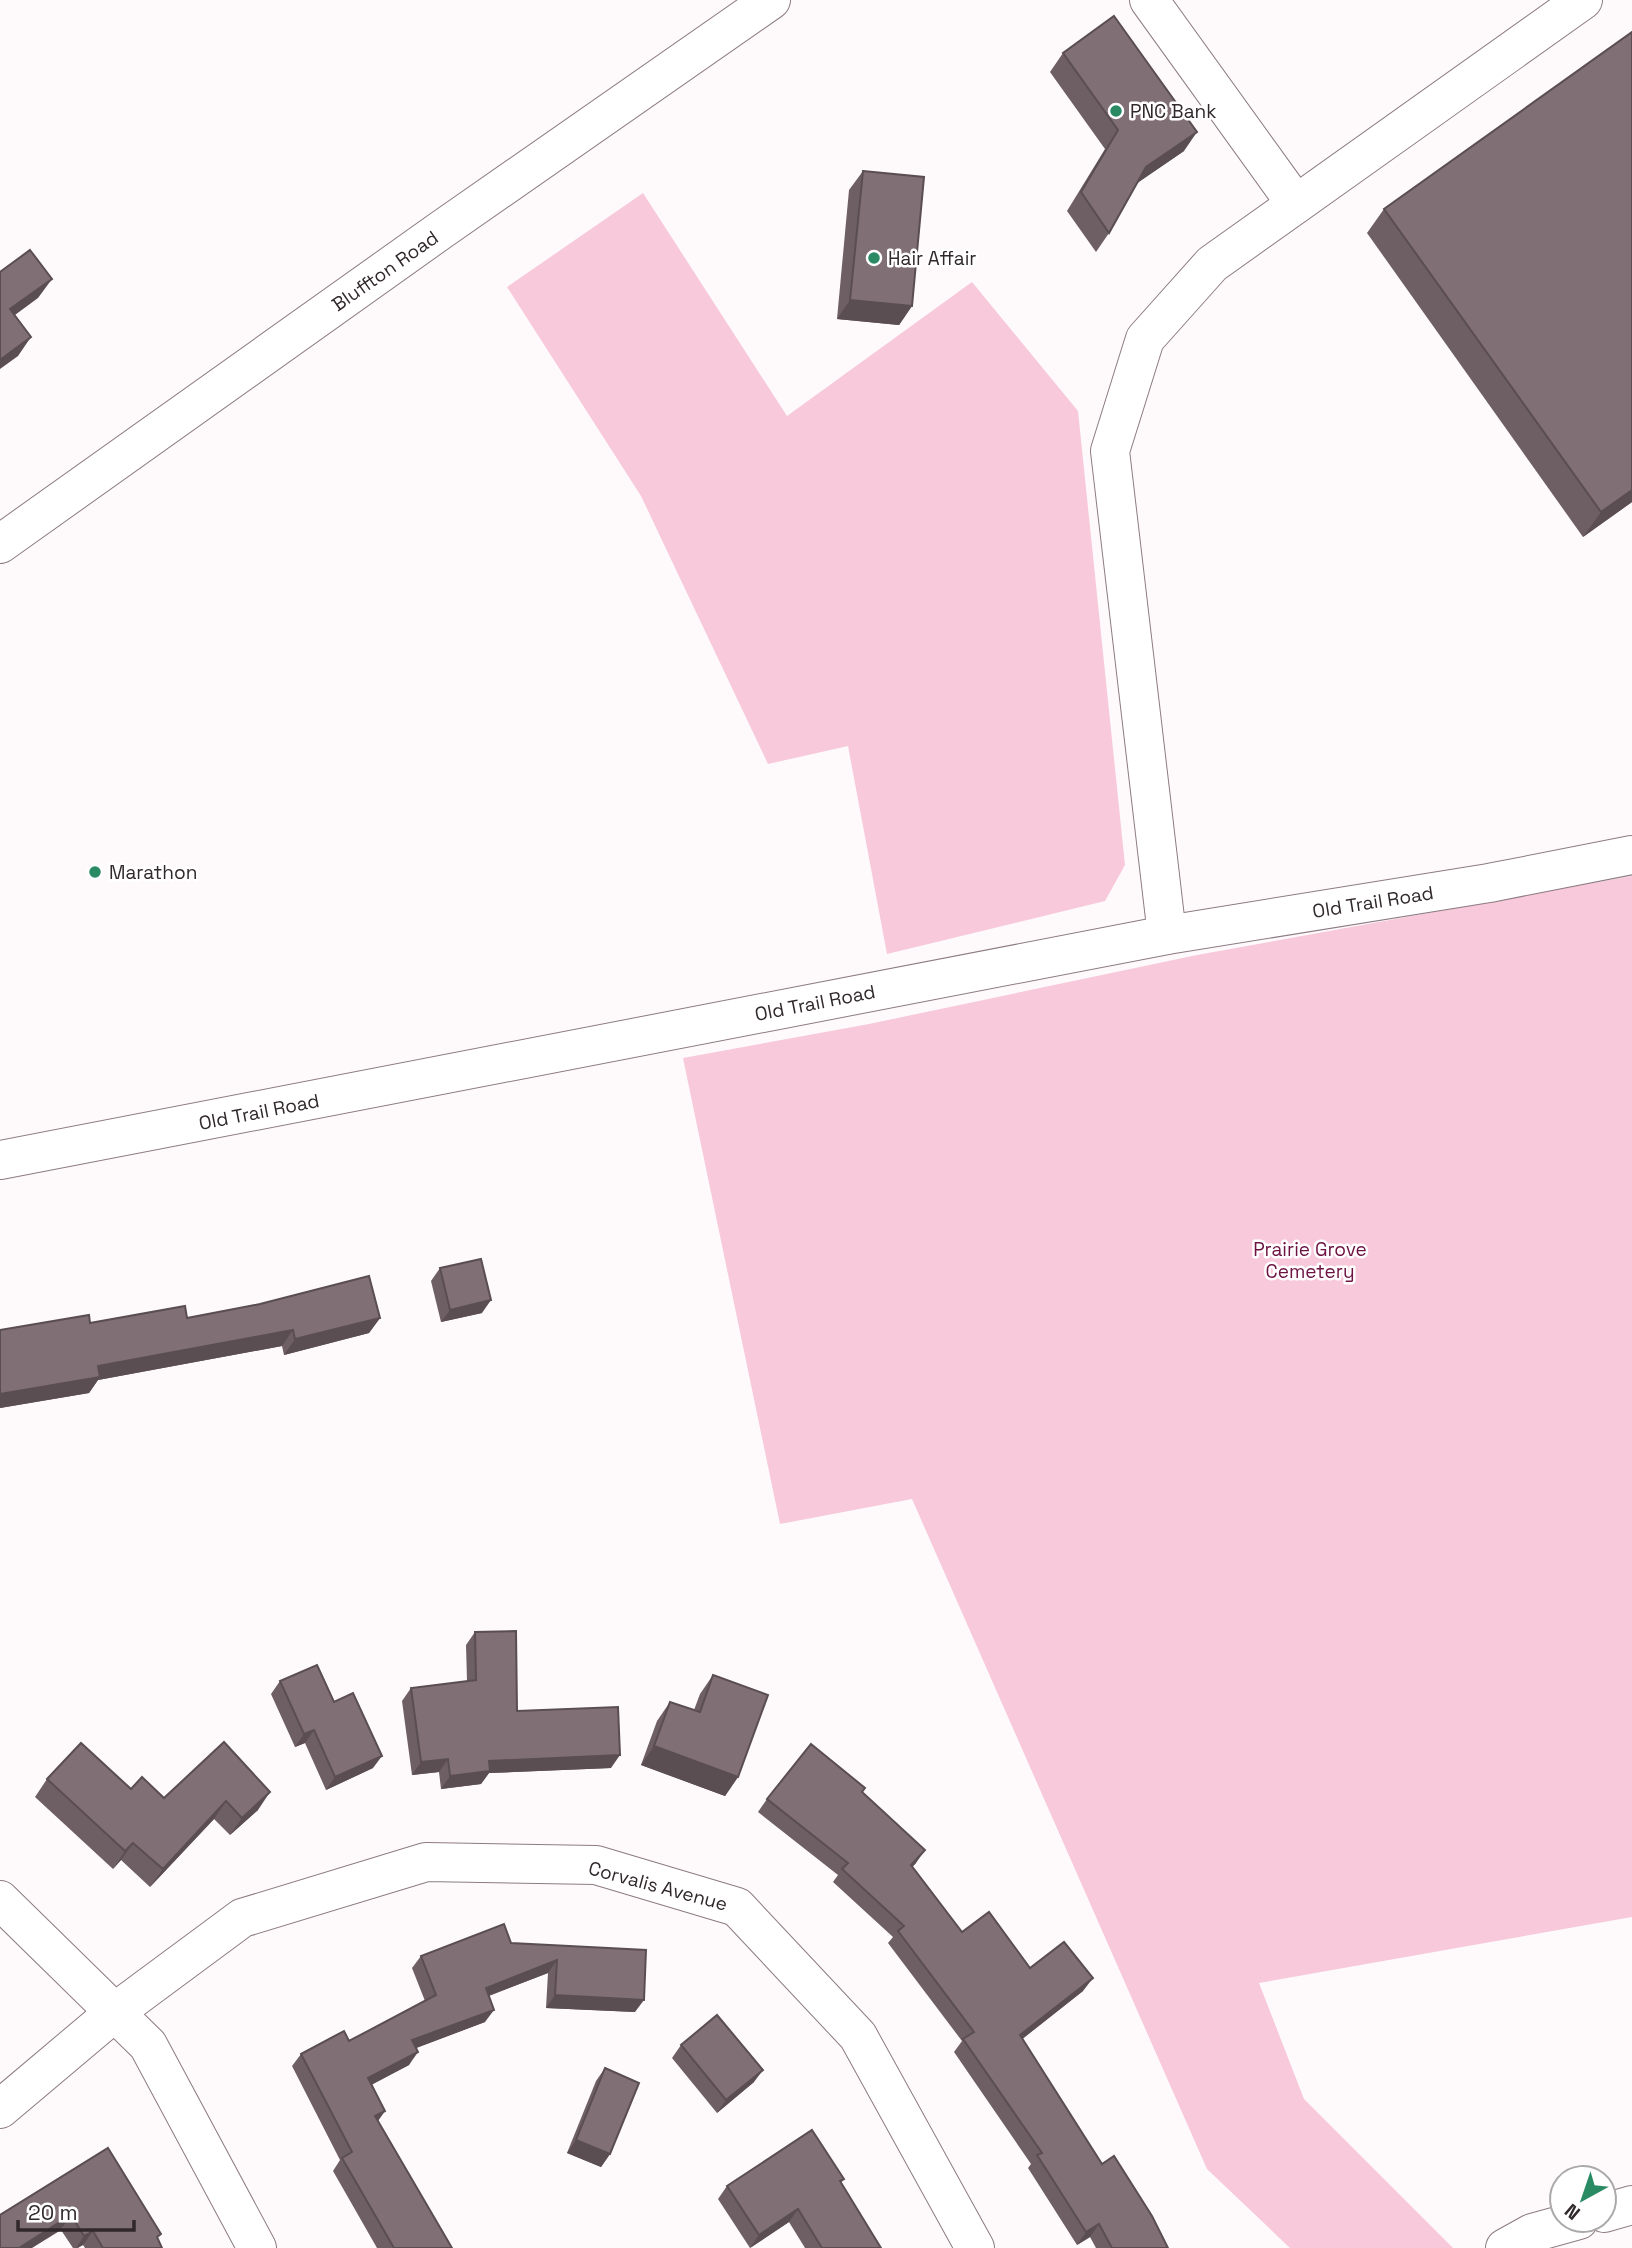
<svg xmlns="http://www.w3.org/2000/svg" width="1632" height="2248" viewBox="0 0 1632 2248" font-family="'Space Grotesk',sans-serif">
  <rect width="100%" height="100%" fill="#fefafc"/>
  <!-- green -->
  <g fill="#f7c9da">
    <path d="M 643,193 L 787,416 L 972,282 L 1078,411 L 1125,865 L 1105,901 L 887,954 L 848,746 L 768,764 L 641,496 L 507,287 Z"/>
    <path d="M 1632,876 L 1632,1917 L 1259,1983 L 1304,2099 L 1453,2248 L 1290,2248 L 1207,2169 L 912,1499 L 780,1524 L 683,1058 L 869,1024 L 1197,955 Z"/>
  </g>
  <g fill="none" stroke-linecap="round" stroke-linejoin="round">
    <!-- minor casing -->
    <g stroke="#8d7b82" stroke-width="40">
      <g id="minor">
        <path d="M 1149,0 L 1296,204"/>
        <path d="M 1167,935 L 1110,451 L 1145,339 L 1212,264 L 1583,0"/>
        <path d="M 0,1160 L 1167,935 L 1489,883 L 1632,855"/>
        <path d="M 0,1900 L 148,2045 L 257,2248"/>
        <path d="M 0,2109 L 115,2012 L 242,1918 L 426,1862 L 596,1865 L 737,1907 L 858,2036 L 975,2248"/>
        <path d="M 1604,2213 L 1632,2205"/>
        <path d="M 1505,2248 L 1532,2233 L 1579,2220"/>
      </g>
    </g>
    <!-- major casing -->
    <g stroke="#8d7b82" stroke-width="40">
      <path id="major" d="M 0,544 L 441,230 L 771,0"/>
    </g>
    <!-- minor -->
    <use href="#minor" stroke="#fff" stroke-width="38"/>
    <!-- major -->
    <use href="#major" stroke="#fff" stroke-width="38"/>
  </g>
  <!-- wall -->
  <g fill="#6e5f65">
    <path d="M 1063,53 L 1184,151 L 1137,183 L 1109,233 L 1096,252 L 1067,211 L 1105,149 L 1050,72 Z"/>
    <path d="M 863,171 L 912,306 L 899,325 L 837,319 L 849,190 Z"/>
    <path d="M 1384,209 L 1632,502 L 1583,537 L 1367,233 Z"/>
    <path d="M 440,1268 L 482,1313 L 441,1322 L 431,1281 Z"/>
    <path d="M 187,1318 L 380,1318 L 369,1333 L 284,1355 L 282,1346 L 98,1380 L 89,1393 L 0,1408 L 0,1330 Z"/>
    <path d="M 475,1632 L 517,1711 L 611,1768 L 489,1773 L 481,1784 L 441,1789 L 439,1772 L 412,1775 L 402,1701 L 411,1688 L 467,1681 L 466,1645 Z"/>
    <path d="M 713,1675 L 738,1777 L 725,1796 L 641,1765 L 657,1721 L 670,1702 L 694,1710 L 700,1694 Z"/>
    <path d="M 280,1681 L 334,1702 L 373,1768 L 326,1790 L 305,1743 L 295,1747 L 271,1694 Z"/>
    <path d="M 224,1742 L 258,1810 L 230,1835 L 214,1819 L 150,1887 L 121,1860 L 113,1869 L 35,1797 L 47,1779 L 131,1789 L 164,1798 Z"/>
    <path d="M 862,1792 L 916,1863 L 912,1867 L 962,1932 L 1030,1968 L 1083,1991 L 1022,2039 L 1102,2164 L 1168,2248 L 1096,2248 L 1090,2237 L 1077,2245 L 1028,2168 L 1031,2164 L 954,2052 L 962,2041 L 888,1943 L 893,1937 L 833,1882 L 838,1875 L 758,1812 L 767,1799 Z"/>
    <path d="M 511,1943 L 646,1950 L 635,2012 L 546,2008 L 548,1973 L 489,1996 L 485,2022 L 416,2048 L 409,2065 L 372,2084 L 385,2111 L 378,2121 L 452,2248 L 377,2248 L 333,2171 L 340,2160 L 292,2066 L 301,2054 L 349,2041 L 425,2001 L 412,1968 L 421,1956 Z"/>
    <path d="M 681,2045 L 754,2082 L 717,2113 L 672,2058 Z"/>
    <path d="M 605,2068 L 610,2154 L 601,2167 L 567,2153 L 596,2081 Z"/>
    <path d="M 108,2148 L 158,2240 L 162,2248 L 85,2248 L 83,2245 L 78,2248 L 73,2248 L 61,2230 Z"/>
    <path d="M 844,2179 L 841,2183 L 881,2248 L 805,2248 L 789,2222 L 750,2248 L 718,2199 L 727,2186 Z"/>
  </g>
  <!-- shaded-wall -->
  <g fill="#5a4e52">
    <path d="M 1197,132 L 1184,151 L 1133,186 L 1146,167 Z"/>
    <path d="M 52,279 L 38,298 L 0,326 L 10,309 Z"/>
    <path d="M 850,300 L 912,306 L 899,325 L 837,319 Z"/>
    <path d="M 31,337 L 18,356 L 0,369 L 0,360 Z"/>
    <path d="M 1632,490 L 1632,502 L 1583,537 L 1601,512 Z"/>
    <path d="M 491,1300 L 482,1313 L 441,1322 L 450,1310 Z"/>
    <path d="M 380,1318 L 369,1333 L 284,1355 L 295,1339 Z"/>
    <path d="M 293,1330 L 282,1346 L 98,1380 L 89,1393 L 0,1408 L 0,1394 L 98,1366 Z"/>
    <path d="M 314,1730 L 305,1743 L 295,1747 L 304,1734 Z"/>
    <path d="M 654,1746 L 738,1777 L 725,1796 L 641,1765 Z"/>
    <path d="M 620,1755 L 611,1768 L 489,1773 L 481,1784 L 441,1789 L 450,1776 L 489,1761 Z"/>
    <path d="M 382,1756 L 373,1768 L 326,1790 L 335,1777 Z"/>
    <path d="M 448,1759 L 439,1772 L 412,1775 L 421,1762 Z"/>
    <path d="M 270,1792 L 258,1810 L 230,1835 L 242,1818 Z"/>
    <path d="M 226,1801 L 214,1819 L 150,1887 L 163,1869 Z"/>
    <path d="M 133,1843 L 121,1860 L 113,1869 L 125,1851 Z"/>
    <path d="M 925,1850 L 916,1863 L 902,1878 L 911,1865 Z"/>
    <path d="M 557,1960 L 548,1973 L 477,2000 L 486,1988 Z"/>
    <path d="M 1093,1978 L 1083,1991 L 1011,2048 L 1020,2035 Z"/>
    <path d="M 555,1995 L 644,2000 L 635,2012 L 546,2008 Z"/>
    <path d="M 494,2010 L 485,2022 L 403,2053 L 412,2040 Z"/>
    <path d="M 418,2052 L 409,2065 L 360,2091 L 368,2078 Z"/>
    <path d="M 763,2070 L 754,2082 L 717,2113 L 726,2100 Z"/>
    <path d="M 385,2111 L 376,2123 L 375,2116 Z"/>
    <path d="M 576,2140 L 610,2154 L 601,2167 L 567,2153 Z"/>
    <path d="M 798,2209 L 789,2222 L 750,2248 L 759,2235 Z"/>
    <path d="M 71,2215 L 61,2230 L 32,2248 L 19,2248 Z"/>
    <path d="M 1099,2224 L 1090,2237 L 1077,2245 L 1086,2232 Z"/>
    <path d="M 93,2231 L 83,2245 L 76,2248 L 84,2236 Z"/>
  </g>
  <!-- building -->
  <g fill="#806f75" stroke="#5a4e52" stroke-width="2">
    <path d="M 1114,16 L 1197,132 L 1146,167 L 1109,233 L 1081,192 L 1118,130 L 1063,53 Z"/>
    <path d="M 1632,32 L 1632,490 L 1601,512 L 1384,209 Z"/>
    <path d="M 863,171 L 924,177 L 912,306 L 850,300 Z"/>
    <path d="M 30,250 L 52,279 L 10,309 L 31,337 L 0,360 L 0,272 Z"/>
    <path d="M 481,1259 L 491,1300 L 450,1310 L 440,1268 Z"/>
    <path d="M 369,1276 L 380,1318 L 295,1339 L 293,1330 L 98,1366 L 100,1377 L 0,1394 L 0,1330 L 89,1315 L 90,1323 L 185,1306 L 187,1318 L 260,1304 Z"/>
    <path d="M 516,1631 L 517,1711 L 618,1707 L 620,1755 L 489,1761 L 490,1771 L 450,1776 L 448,1759 L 421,1762 L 411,1688 L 476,1680 L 475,1632 Z"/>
    <path d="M 317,1665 L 334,1702 L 353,1693 L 382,1756 L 335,1777 L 314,1730 L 304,1734 L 280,1681 Z"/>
    <path d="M 713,1675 L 768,1695 L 738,1777 L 654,1746 L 670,1702 L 700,1712 Z"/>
    <path d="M 224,1742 L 270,1792 L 242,1818 L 226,1801 L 163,1869 L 133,1843 L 125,1851 L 47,1779 L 81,1743 L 131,1789 L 142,1777 L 164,1798 Z"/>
    <path d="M 811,1744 L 865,1788 L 862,1792 L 925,1850 L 911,1865 L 962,1932 L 989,1912 L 1030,1968 L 1064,1942 L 1093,1978 L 1020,2035 L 1102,2164 L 1114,2156 L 1152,2216 L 1168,2248 L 1112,2248 L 1099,2224 L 1086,2232 L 1037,2155 L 1042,2153 L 963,2039 L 974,2032 L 898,1931 L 904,1926 L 842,1869 L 848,1863 L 767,1799 Z"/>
    <path d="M 504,1924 L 511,1943 L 646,1950 L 644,2000 L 555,1995 L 557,1960 L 486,1988 L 494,2010 L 412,2040 L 418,2052 L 368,2078 L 385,2111 L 375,2116 L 452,2248 L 394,2248 L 342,2158 L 352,2152 L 301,2054 L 344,2031 L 349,2041 L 436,1995 L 421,1956 Z"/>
    <path d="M 717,2015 L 763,2070 L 726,2100 L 681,2045 Z"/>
    <path d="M 605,2068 L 639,2083 L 610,2154 L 576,2140 Z"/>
    <path d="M 812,2130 L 844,2179 L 840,2181 L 881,2248 L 822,2248 L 798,2209 L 759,2235 L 727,2186 Z"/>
    <path d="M 108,2148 L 161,2234 L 157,2237 L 162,2248 L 103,2248 L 93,2231 L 84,2236 L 71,2215 L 19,2248 L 0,2248 L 0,2215 Z"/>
  </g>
  <!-- markers -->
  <g fill="#298a63" stroke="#fff" stroke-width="2.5">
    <circle cx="1116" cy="111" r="7"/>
    <circle cx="874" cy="258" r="7"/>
    <circle cx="95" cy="872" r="7"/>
  </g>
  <g text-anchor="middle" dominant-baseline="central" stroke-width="5" stroke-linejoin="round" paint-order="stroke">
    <!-- poi labels -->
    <g font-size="19" fill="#30282b" stroke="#fff" text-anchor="start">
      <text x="1130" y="111">PNC Bank</text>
      <text x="888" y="258">Hair Affair</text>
      <text x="109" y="872">Marathon</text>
    </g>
    <!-- street labels -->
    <g font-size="19" fill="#30282b" stroke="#fff">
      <text transform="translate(385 271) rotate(-35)">Bluffton Road</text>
      <text transform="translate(1373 902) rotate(-9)">Old Trail Road</text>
      <text transform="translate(815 1003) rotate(-11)">Old Trail Road</text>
      <text transform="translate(259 1112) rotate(-11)">Old Trail Road</text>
      <text transform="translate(658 1886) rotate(15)">Corvalis Avenue</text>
    </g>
    <!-- park labels -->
    <g font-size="19" fill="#6d1341" stroke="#fff">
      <text x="1310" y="1249">Prairie Grove<tspan x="1310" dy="22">Cemetery</tspan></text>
    </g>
  </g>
  <!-- north arrow -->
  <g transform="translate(1583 2199) rotate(220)"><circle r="33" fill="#ffffff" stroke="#aca9aa" stroke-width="2"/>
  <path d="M0-5L12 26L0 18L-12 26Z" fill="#298a63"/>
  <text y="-10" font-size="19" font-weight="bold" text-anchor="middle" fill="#30282b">N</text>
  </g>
  <!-- scale -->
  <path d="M18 2220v10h116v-10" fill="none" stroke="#30282b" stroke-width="3.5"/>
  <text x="28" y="2220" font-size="21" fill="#30282b" stroke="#ffffff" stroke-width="5" paint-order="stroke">20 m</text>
</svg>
